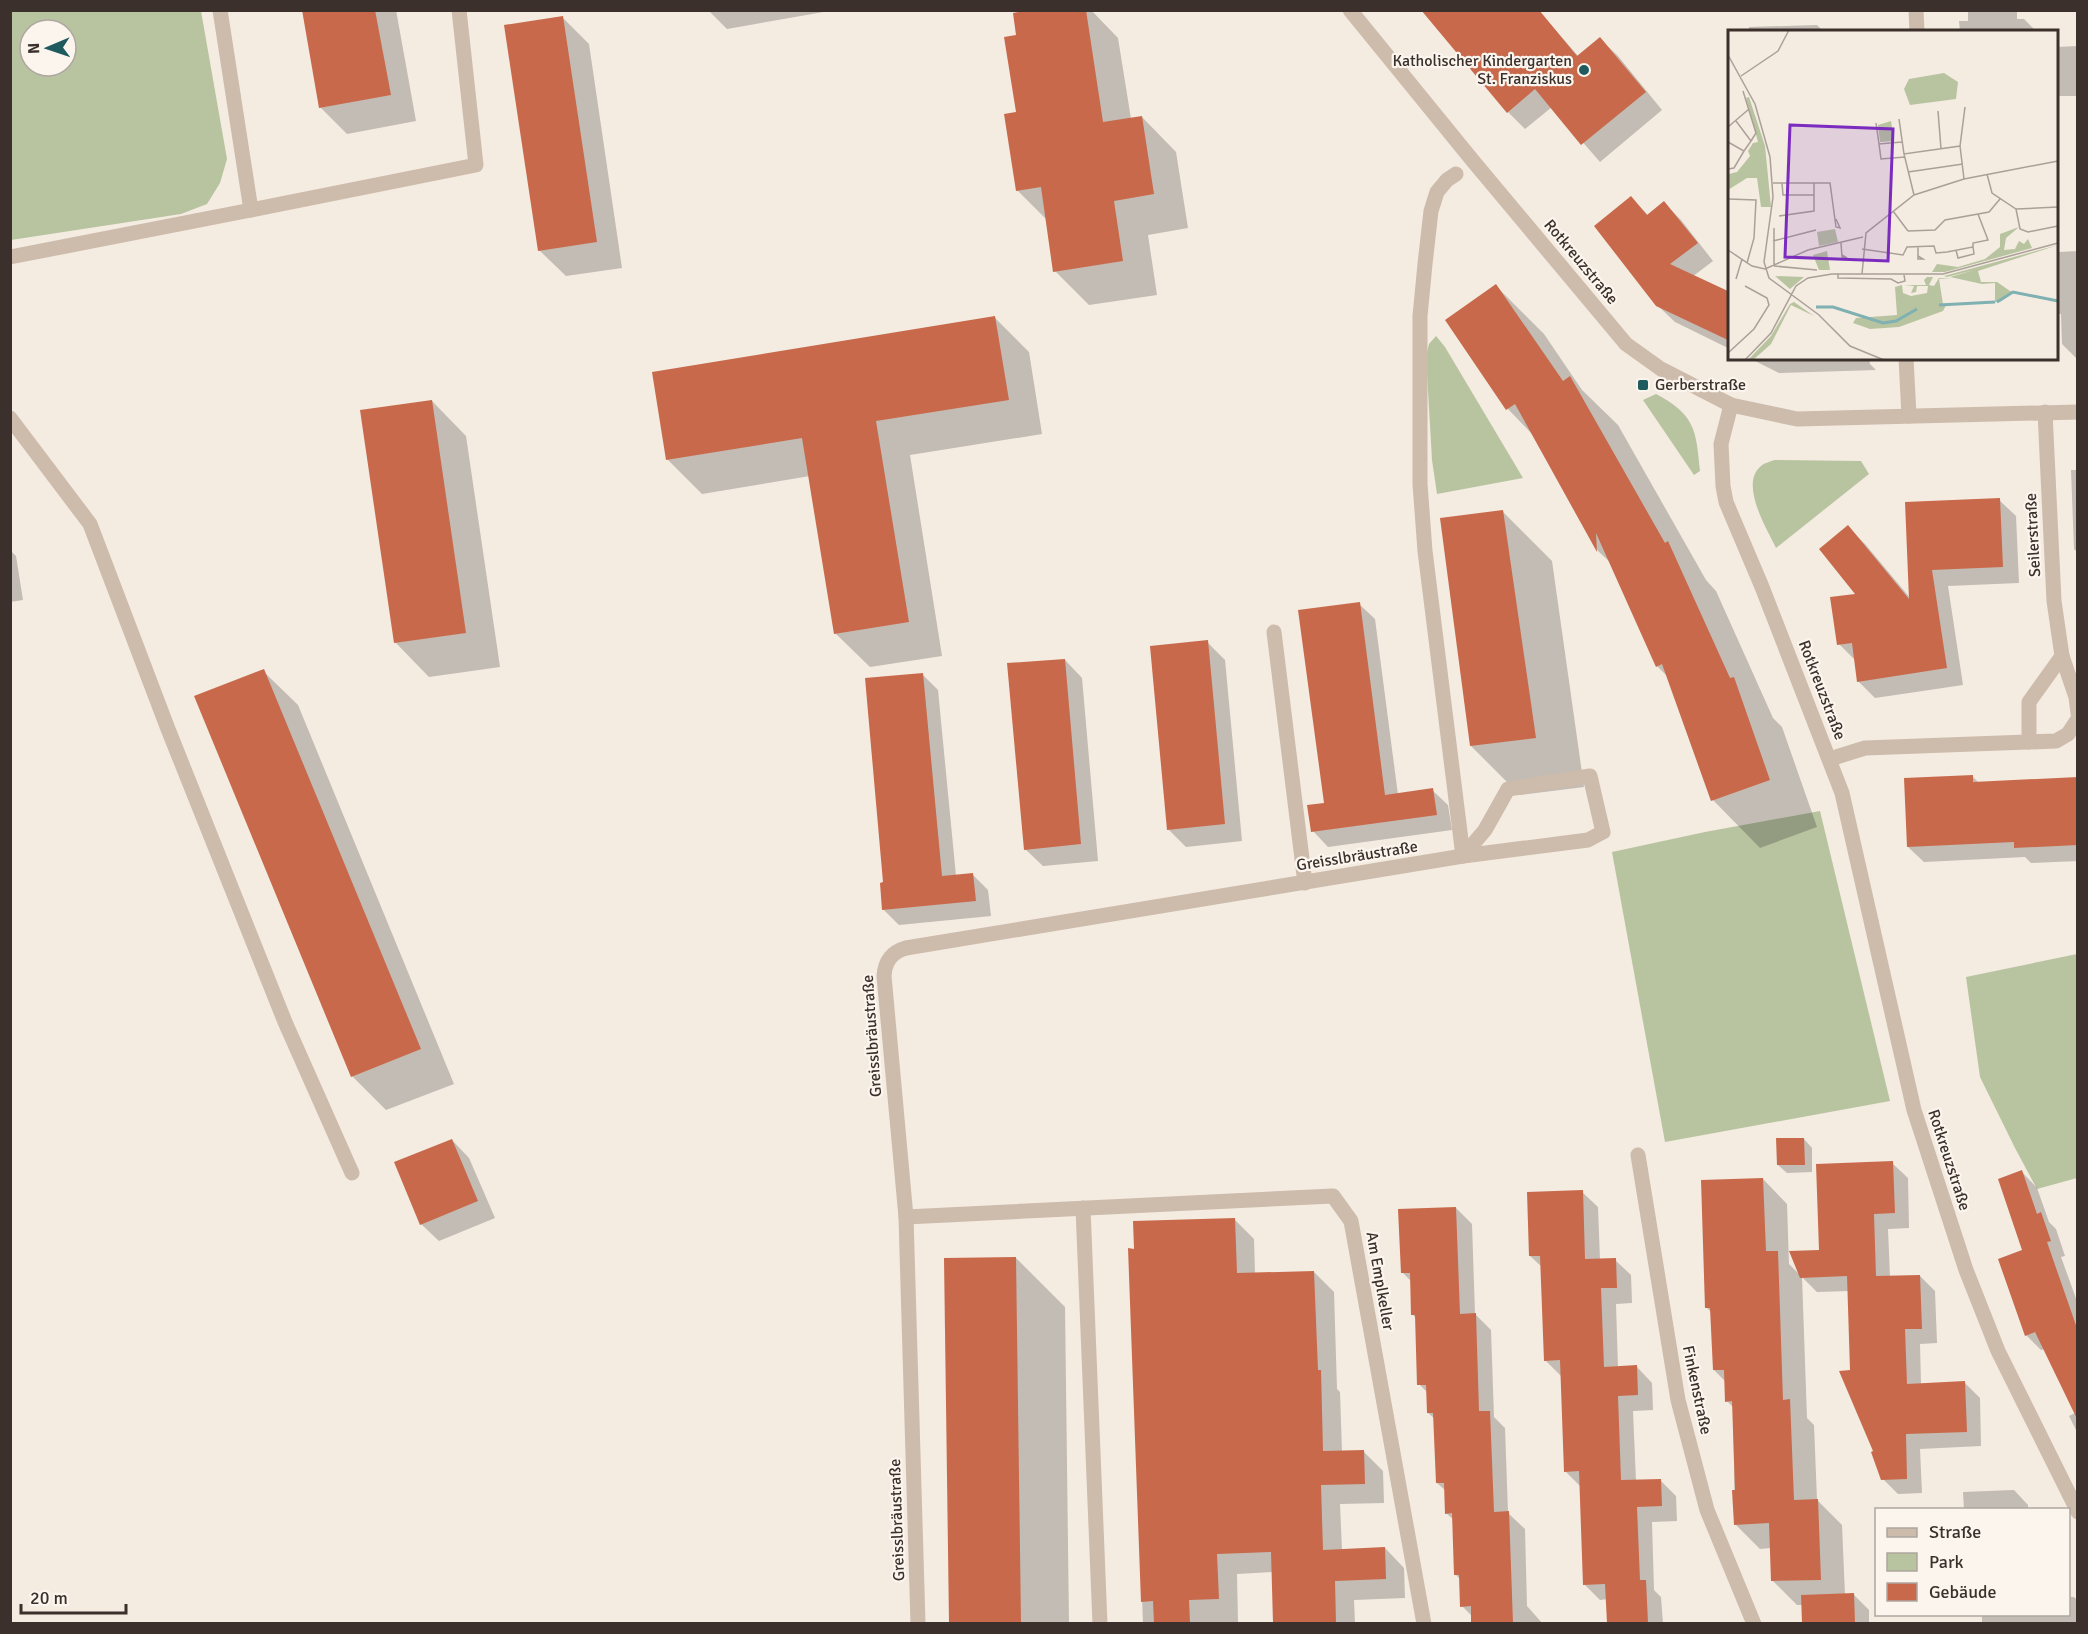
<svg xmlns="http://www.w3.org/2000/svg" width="2088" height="1634" viewBox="0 0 2088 1634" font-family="Signika,sans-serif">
  <rect width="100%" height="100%" fill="#f4ebe1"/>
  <!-- green -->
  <g fill="#b8c4a0" fill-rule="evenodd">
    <path d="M 11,10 L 201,11 L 227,159 L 220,183 L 207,204 L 181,214 L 11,240 ZM 30,30 L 66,30 L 66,66 L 30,66 Z"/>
    <path d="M 1436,336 L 1445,347 L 1523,478 L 1437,494 L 1432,460 L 1426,356 L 1429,344 Z"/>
    <path d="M 1656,394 C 1695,415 1696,429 1700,471 L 1694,475 L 1643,400 Z"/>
    <path d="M 1774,460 L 1861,461 L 1869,474 L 1776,548 C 1767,529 1739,484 1761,466 C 1764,463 1770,462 1774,460 Z"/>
    <path d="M 1820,811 L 1890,1101 L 1665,1142 L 1612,852 L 1705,832 Z"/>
    <path d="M 2077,954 L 2077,1178 L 2037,1189 L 2015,1148 L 1980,1077 L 1966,977 Z"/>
  </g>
  <!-- shadow -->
  <g fill="#0003">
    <path d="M 303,10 L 396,10 L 416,121 L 347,134 L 320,107 Z"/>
    <path d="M 708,10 L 835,10 L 727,29 Z"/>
    <path d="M 1040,10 L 1091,10 L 1118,38 L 1131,119 L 1142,117 L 1176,152 L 1188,228 L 1148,235 L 1157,295 L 1089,305 L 1055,271 L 1047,220 L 1017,190 L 1017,36 Z"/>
    <path d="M 1538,10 L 1579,57 L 1600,39 L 1618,56 L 1662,110 L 1600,162 L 1552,107 L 1525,129 L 1508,112 Z"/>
    <path d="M 1968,10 L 2017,10 L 2017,19 L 2024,19 L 2037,32 L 1960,32 L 1959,21 L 1968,21 Z"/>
    <path d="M 562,17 L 589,44 L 622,268 L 566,276 L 539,250 Z"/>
    <path d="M 1817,25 L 1824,32 L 1749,32 L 1749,27 Z"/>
    <path d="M 2078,46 L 2078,96 L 2056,96 L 2056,47 Z"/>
    <path d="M 1631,198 L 1648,215 L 1664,203 L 1681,220 L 1713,261 L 1692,277 L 1730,294 L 1730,349 L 1675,322 L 1657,305 Z"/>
    <path d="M 2078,251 L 2078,360 L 2062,344 L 2061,314 L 2056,314 L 2056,257 L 2059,257 L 2059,252 Z"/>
    <path d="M 1496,286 L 1544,334 L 1582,390 L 1618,425 L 1706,580 L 1716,591 L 1773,718 L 1782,727 L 1817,827 L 1760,848 L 1713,800 L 1668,677 L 1657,666 L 1612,564 L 1598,551 L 1533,435 L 1508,409 L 1447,320 Z"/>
    <path d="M 995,318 L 1029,352 L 1042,434 L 910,455 L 942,656 L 870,667 L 835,633 L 810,476 L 702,494 L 667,459 Z"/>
    <path d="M 1749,358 L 1869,358 L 1870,364 L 1876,370 L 1779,373 Z"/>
    <path d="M 1955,358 L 2014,358 L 1958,361 Z"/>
    <path d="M 432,401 L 466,436 L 500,667 L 429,677 L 395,642 Z"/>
    <path d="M 2071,470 L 2078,470 L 2078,553 L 2074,549 Z"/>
    <path d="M 1999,500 L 2016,516 L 2019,583 L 1948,586 L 1963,685 L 1875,698 L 1858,681 L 1856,661 L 1839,644 L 1858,595 L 1848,527 L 1865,544 L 1911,599 L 1906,503 Z"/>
    <path d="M 1503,512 L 1552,561 L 1584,787 L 1520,795 L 1471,746 Z"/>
    <path d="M 10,550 L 16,556 L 23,600 L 10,602 Z"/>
    <path d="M 1359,604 L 1375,619 L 1398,795 L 1432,790 L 1448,805 L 1452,830 L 1328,847 L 1313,831 L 1325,804 Z"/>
    <path d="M 1207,642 L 1225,660 L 1242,841 L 1186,847 L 1169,830 Z"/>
    <path d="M 1065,660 L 1082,678 L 1098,861 L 1043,866 L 1025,849 Z"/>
    <path d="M 263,671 L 298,705 L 454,1084 L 386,1110 L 352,1076 Z"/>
    <path d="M 922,674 L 938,690 L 956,876 L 972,874 L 988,890 L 991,916 L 899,925 L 884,910 L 885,884 Z"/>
    <path d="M 1972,776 L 1979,783 L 2078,779 L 2078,861 L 2031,863 L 2025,857 L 1924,862 L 1908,847 Z"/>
    <path d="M 1804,1139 L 1812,1148 L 1812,1172 L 1787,1173 L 1778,1165 Z"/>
    <path d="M 452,1140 L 469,1158 L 495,1218 L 439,1241 L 421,1224 Z"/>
    <path d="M 1892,1163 L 1908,1178 L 1909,1228 L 1888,1229 L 1890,1277 L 1920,1276 L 1935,1291 L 1937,1343 L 1920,1344 L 1921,1384 L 1965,1383 L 1980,1398 L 1981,1446 L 1920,1449 L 1922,1493 L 1898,1494 L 1883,1479 L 1852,1372 L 1849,1291 L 1817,1292 L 1802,1277 L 1807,1418 L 1814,1425 L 1817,1500 L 1842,1525 L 1845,1595 L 1853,1594 L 1869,1610 L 1869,1624 L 1804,1624 L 1803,1605 L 1797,1605 L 1773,1581 L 1771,1548 L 1760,1549 L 1735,1524 L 1733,1407 L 1727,1401 L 1726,1382 L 1714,1370 L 1712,1313 L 1707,1308 L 1763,1179 L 1787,1204 L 1789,1264 L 1802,1277 Z"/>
    <path d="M 2022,1172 L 2037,1188 L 2049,1222 L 2056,1229 L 2065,1256 L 2061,1257 L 2078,1304 L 2078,1434 L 2069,1416 L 2075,1413 L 2045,1349 L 2041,1350 L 2026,1335 Z"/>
    <path d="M 1582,1192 L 1598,1207 L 1600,1260 L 1615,1260 L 1631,1275 L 1632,1303 L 1616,1304 L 1618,1368 L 1637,1367 L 1652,1383 L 1653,1410 L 1633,1411 L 1636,1481 L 1661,1481 L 1676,1496 L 1677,1521 L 1652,1522 L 1654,1590 L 1661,1597 L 1663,1624 L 1608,1624 L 1608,1599 L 1600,1600 L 1584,1584 L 1581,1487 L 1565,1471 L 1561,1376 L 1545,1360 L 1542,1267 L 1530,1256 Z"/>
    <path d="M 1456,1208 L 1472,1224 L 1475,1314 L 1491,1330 L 1494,1417 L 1505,1428 L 1508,1513 L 1525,1529 L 1527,1606 L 1543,1624 L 1473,1624 L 1473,1617 L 1462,1606 L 1461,1580 L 1456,1575 L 1454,1520 L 1446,1513 L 1446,1491 L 1437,1483 L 1435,1419 L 1428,1413 L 1428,1393 L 1419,1384 L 1416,1318 L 1413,1315 L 1412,1282 L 1402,1272 Z"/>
    <path d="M 1234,1219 L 1254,1239 L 1255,1274 L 1314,1272 L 1334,1292 L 1337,1389 L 1340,1392 L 1342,1452 L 1363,1451 L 1383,1471 L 1384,1503 L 1340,1504 L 1342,1550 L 1385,1548 L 1404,1568 L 1405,1598 L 1354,1600 L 1355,1624 L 1275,1624 L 1273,1572 L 1237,1574 L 1238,1624 L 1143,1624 L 1130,1250 L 1135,1250 Z"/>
    <path d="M 1016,1258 L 1065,1307 L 1069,1624 L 950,1624 L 945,1259 Z"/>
    <path d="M 2014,1490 L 2028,1505 L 2028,1510 L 1964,1510 L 1963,1492 Z"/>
    <path d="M 2068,1597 L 2074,1597 L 2078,1601 L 2078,1624 L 1982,1624 L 1982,1614 L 2068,1614 Z"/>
  </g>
  <!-- building -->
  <g fill="#c8694b">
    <path d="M 302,10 L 375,10 L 391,95 L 319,108 Z"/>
    <path d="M 1030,10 L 1086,10 L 1103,122 L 1142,116 L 1154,194 L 1114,201 L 1123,261 L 1053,272 L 1041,187 L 1016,191 L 1004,114 L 1016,112 L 1004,37 L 1016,35 L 1013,13 Z"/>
    <path d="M 1421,10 L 1539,10 L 1577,56 L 1600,37 L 1646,92 L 1581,145 L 1535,89 L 1507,113 Z"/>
    <path d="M 563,16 L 597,242 L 538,251 L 504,25 Z"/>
    <path d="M 1631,196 L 1647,215 L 1664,201 L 1698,243 L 1670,264 L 1730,292 L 1730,341 L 1656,306 L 1594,226 Z"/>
    <path d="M 1496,284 L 1563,381 L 1570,376 L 1665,543 L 1668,541 L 1730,678 L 1734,677 L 1770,780 L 1711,801 L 1662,664 L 1656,667 L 1596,533 L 1597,552 L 1515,404 L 1506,410 L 1445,320 Z"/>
    <path d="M 995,316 L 1009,400 L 876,421 L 909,622 L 834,634 L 802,438 L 666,460 L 652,372 Z"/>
    <path d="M 432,400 L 466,633 L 394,643 L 360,410 Z"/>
    <path d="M 2000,498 L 2003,567 L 1932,570 L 1947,668 L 1857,682 L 1852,643 L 1837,645 L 1830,597 L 1855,594 L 1819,549 L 1848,525 L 1909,599 L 1905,502 Z"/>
    <path d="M 1503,510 L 1536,738 L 1470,746 L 1440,518 Z"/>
    <path d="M 1360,602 L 1385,795 L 1433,788 L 1437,815 L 1311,832 L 1307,805 L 1324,803 L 1298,610 Z"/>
    <path d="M 1208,640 L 1225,824 L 1167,830 L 1150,646 Z"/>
    <path d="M 1065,659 L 1081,844 L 1024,850 L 1007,663 Z"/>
    <path d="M 264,669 L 421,1049 L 351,1077 L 194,696 Z"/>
    <path d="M 923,673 L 942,876 L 973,873 L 976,901 L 882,910 L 880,883 L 883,882 L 865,678 Z"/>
    <path d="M 1973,775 L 1973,782 L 2078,777 L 2078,845 L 2014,848 L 2014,842 L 1907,847 L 1904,778 Z"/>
    <path d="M 1776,1138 L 1804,1138 L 1805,1165 L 1777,1165 Z"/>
    <path d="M 452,1139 L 478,1201 L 420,1225 L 394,1162 Z"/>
    <path d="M 1893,1161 L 1895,1213 L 1874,1214 L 1876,1276 L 1920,1275 L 1922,1329 L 1905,1329 L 1907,1384 L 1965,1381 L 1967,1432 L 1906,1434 L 1907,1479 L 1881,1480 L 1871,1452 L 1873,1451 L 1839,1371 L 1850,1370 L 1847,1276 L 1800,1278 L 1789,1251 L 1819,1250 L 1816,1164 Z"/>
    <path d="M 2022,1170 L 2037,1214 L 2041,1212 L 2051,1241 L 2047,1242 L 2078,1331 L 2078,1421 L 2035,1332 L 2025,1336 L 1998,1259 L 2022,1250 L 1998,1179 Z"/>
    <path d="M 1763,1178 L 1766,1251 L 1778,1251 L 1783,1400 L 1790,1399 L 1794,1500 L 1818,1499 L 1821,1580 L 1771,1581 L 1769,1523 L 1734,1525 L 1732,1490 L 1735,1490 L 1732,1401 L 1725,1402 L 1724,1370 L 1713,1370 L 1710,1308 L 1705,1308 L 1701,1180 Z"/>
    <path d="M 1583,1190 L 1585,1259 L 1616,1258 L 1617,1288 L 1601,1288 L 1604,1367 L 1637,1365 L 1638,1395 L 1618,1396 L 1621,1480 L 1661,1479 L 1662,1506 L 1637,1507 L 1640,1580 L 1646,1580 L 1648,1623 L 1607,1623 L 1605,1584 L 1583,1585 L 1579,1471 L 1564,1472 L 1560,1360 L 1544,1361 L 1540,1256 L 1529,1256 L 1527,1192 Z"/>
    <path d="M 1456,1207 L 1460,1314 L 1476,1313 L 1479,1411 L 1490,1411 L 1494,1512 L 1509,1511 L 1513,1623 L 1471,1623 L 1471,1606 L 1460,1607 L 1459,1575 L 1454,1575 L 1452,1513 L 1445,1514 L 1444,1483 L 1436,1483 L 1433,1413 L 1427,1413 L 1426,1385 L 1417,1385 L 1415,1315 L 1411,1315 L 1410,1273 L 1401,1273 L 1398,1209 Z"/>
    <path d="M 1235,1218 L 1237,1273 L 1314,1271 L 1318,1370 L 1321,1370 L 1323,1451 L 1364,1450 L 1365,1484 L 1321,1485 L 1323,1550 L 1385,1547 L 1386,1579 L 1335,1581 L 1336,1623 L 1273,1623 L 1271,1552 L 1217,1554 L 1219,1599 L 1189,1600 L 1190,1623 L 1154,1623 L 1153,1601 L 1141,1602 L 1128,1248 L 1134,1249 L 1133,1221 Z"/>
    <path d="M 1016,1257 L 1021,1623 L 949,1623 L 944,1258 Z"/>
    <path d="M 1854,1593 L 1855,1623 L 1802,1623 L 1801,1595 Z"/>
  </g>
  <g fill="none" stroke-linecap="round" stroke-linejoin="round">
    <!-- minor -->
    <g stroke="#cdbbac" stroke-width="15">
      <path d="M 1350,10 L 1473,161 L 1626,344 L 1661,369 L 1731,405 L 1797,419 L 2078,412"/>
      <path d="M 1916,10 L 1917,32"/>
      <path d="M 1456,174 L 1447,180 L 1437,192 L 1431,211 L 1425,264 L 1420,316 L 1420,484 L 1425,551 L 1463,856"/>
      <path d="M 251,210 L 476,165 L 459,10"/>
      <path d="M 10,257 L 251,210 L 220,10"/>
      <path d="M 1906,358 L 1909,416"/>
      <path d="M 1731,405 L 1721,444 L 1723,486 L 1726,502 L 1762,587 L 1842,793 L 1914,1110 L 1966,1270 L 1998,1351 L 2078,1512"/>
      <path d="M 2045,412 L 2054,601 L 2062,656"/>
      <path d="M 10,418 L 90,524 L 168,729 L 285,1022 L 352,1173"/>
      <path d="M 1274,632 L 1305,883"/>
      <path d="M 2029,742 L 2029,702 L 2062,656 L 2076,697 L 2078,713"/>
      <path d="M 1830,759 L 1865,748 L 2056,741 L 2068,734 L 2078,719"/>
      <path d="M 1638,1155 L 1678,1400 L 1707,1510 L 1754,1624"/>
      <path d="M 1083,1208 L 1100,1624"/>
      <path d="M 906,1217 L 1333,1196 L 1351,1221 L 1424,1624"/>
      <path d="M 918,1624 L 906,1217 L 884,976 C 885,961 892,952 906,948 L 1463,856 L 1588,840 L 1603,832 L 1590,776 L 1508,789 L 1485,830 L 1463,856"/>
    </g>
  </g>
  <!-- markers -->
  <g fill="#1f5a5e" stroke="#fbf5ee" stroke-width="2">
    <circle cx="1584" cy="70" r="6"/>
    <rect x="1637" y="379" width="12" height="12" rx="3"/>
  </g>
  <g text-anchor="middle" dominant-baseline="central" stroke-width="4.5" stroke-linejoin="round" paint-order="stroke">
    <!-- poi labels -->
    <g font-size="16" fill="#3b302b" stroke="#fbf5ee" text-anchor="end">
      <text x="1572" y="61">Katholischer Kindergarten<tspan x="1572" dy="18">St. Franziskus</tspan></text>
      <text x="1655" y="385" text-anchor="start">Gerberstraße</text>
    </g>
    <!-- street labels -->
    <g font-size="16" fill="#3b302b" stroke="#fbf5ee">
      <text transform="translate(1581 262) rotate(50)">Rotkreuzstraße</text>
      <text transform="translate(2033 535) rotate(-93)">Seilerstraße</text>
      <text transform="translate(1822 690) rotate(69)">Rotkreuzstraße</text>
      <text transform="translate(1357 856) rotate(-9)">Greisslbräustraße</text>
      <text transform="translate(872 1036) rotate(-94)">Greisslbräustraße</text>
      <text transform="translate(1949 1160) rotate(72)">Rotkreuzstraße</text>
      <text transform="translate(1380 1281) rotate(80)">Am Emplkeller</text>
      <text transform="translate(1697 1390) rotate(78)">Finkenstraße</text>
      <text transform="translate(897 1520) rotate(-92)">Greisslbräustraße</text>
    </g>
  </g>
  <!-- overview -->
  <g transform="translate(1728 30)">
    <rect width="330" height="330" fill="#f4ebe1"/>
    <path d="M 216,43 L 230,52 L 228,69 L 182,75 L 176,59 L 181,49 ZM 21,67 L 37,116 L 43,177 L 33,177 L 29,148 L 19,148 L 0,160 L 1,144 L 9,142 L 22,126 L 20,121 L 25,113 L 30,112 L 18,68 ZM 163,91 L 166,111 L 152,112 L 150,95 ZM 291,197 L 278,208 L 276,220 L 287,219 L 291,211 L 296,214 L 300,209 L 304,218 L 217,242 L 204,242 L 209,234 L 230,237 L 257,229 L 272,217 L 272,204 ZM 107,199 L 110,212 L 91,216 L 89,202 ZM 330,215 L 250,241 L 253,252 L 269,252 L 282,261 L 330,272 L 284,263 L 272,272 L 218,275 L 215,281 L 171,297 L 142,299 L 125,293 L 128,288 L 169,285 L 167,257 L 174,255 L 175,263 L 183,266 L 199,263 L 200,256 L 189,256 L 188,262 L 183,263 L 186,256 L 176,255 L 198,255 L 196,250 L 199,247 L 205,247 L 201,255 L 206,256 L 211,248 L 223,248 L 211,249 L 215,274 L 267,272 L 267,253 L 254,254 L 222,247 L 246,240 L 219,247 L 216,246 ZM 99,221 L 102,240 L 91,240 L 85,225 ZM 47,246 L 76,247 L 62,259 ZM 66,272 L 86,286 L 63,275 L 43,314 L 25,330 L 20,330 L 43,306 L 62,274 Z" fill="#b8c4a0"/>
    <path fill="none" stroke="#7fb0b2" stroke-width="3" d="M 269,272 L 285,262 L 330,271M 211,275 L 267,272M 88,277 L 105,277 L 155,293 L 168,291 L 189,279"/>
    <path fill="none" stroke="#aaa098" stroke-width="1.5" d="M 0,25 L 27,74 L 42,127 L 45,167 L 36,232 L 41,248 L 91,285 L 122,316 L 156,330M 13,46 L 50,21 L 61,0M 15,61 L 28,103 L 23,111M 210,81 L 213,119M 171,89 L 176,124 L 232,116 L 237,77M 8,91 L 23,111 L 16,121M 148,93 L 151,114 L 174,112M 0,97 L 21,79M 0,112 L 16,121 L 6,138 L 0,139M 151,114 L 153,129 L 177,127M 232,116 L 236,149M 176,124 L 186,165M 180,142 L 235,134M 259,144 L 264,163 L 288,179 L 330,177M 45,153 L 102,153 L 108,197 L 112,198 L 108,189M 54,153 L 55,165 L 86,165M 0,169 L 28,170 L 26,208 L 19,233M 288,179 L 292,199 L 300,202 L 330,196M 165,181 L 180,201M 51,186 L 86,181 L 86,153M 180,201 L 207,200 L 217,190 L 261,182 L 272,169M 45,211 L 88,200M 113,213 L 114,227 L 119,228 L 114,225M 190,217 L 190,229 L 195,229 L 190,226M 134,219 L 175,225 L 179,217 L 206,216 L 208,223 L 219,222 L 245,217 L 245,213 L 260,210 L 250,184M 0,220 L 24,236 L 37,239 L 80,220 L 135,207M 228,220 L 230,228 L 246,224 L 245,217M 46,235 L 46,198M 46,236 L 89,240M 110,244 L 110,248 L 163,249 L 170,253 L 177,251 L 176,245M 134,244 L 138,203 L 186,165 L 236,149 L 330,131M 8,249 L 14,229M 0,323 L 26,299 L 41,275 L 39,268 L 17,256M 17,330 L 43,303 L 68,256 L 80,248 L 104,244 L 215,244 L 330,213"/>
    <path fill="#7b2cbf" fill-opacity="0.15" stroke="#7b2cbf" stroke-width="3" d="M 62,95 L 165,99 L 160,231 L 57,227 Z"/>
    <rect width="330" height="330" fill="none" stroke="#3b302b" stroke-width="3"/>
  </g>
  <!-- border -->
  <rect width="2088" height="1634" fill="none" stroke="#3b302b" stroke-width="24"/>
  <!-- legend -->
  <rect x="1875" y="1508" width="195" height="108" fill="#fbf5ee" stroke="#aea6a0" stroke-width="1.5"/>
  <rect x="1887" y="1528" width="30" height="9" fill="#cdbbac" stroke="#aea6a0" stroke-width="1.5"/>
  <text x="1929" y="1538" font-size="18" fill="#3b302b">Straße</text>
  <rect x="1887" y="1553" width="30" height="18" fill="#b8c4a0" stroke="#aea6a0" stroke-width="1.5"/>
  <text x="1929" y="1568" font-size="18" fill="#3b302b">Park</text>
  <rect x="1887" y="1583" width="30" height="18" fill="#c8694b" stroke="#aea6a0" stroke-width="1.5"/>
  <text x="1929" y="1598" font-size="18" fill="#3b302b">Gebäude</text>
  <!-- north arrow -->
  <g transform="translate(48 48) rotate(268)"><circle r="28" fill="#fbf5ee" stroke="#aea6a0" stroke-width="1.5"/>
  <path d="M0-4.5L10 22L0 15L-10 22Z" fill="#1f5a5e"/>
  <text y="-9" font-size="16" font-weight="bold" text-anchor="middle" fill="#3b302b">N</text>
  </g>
  <!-- scale -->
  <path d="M21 1604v9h105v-9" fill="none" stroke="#3b302b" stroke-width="3"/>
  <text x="30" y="1604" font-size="18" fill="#3b302b" stroke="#fbf5ee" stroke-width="4.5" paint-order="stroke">20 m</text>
</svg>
